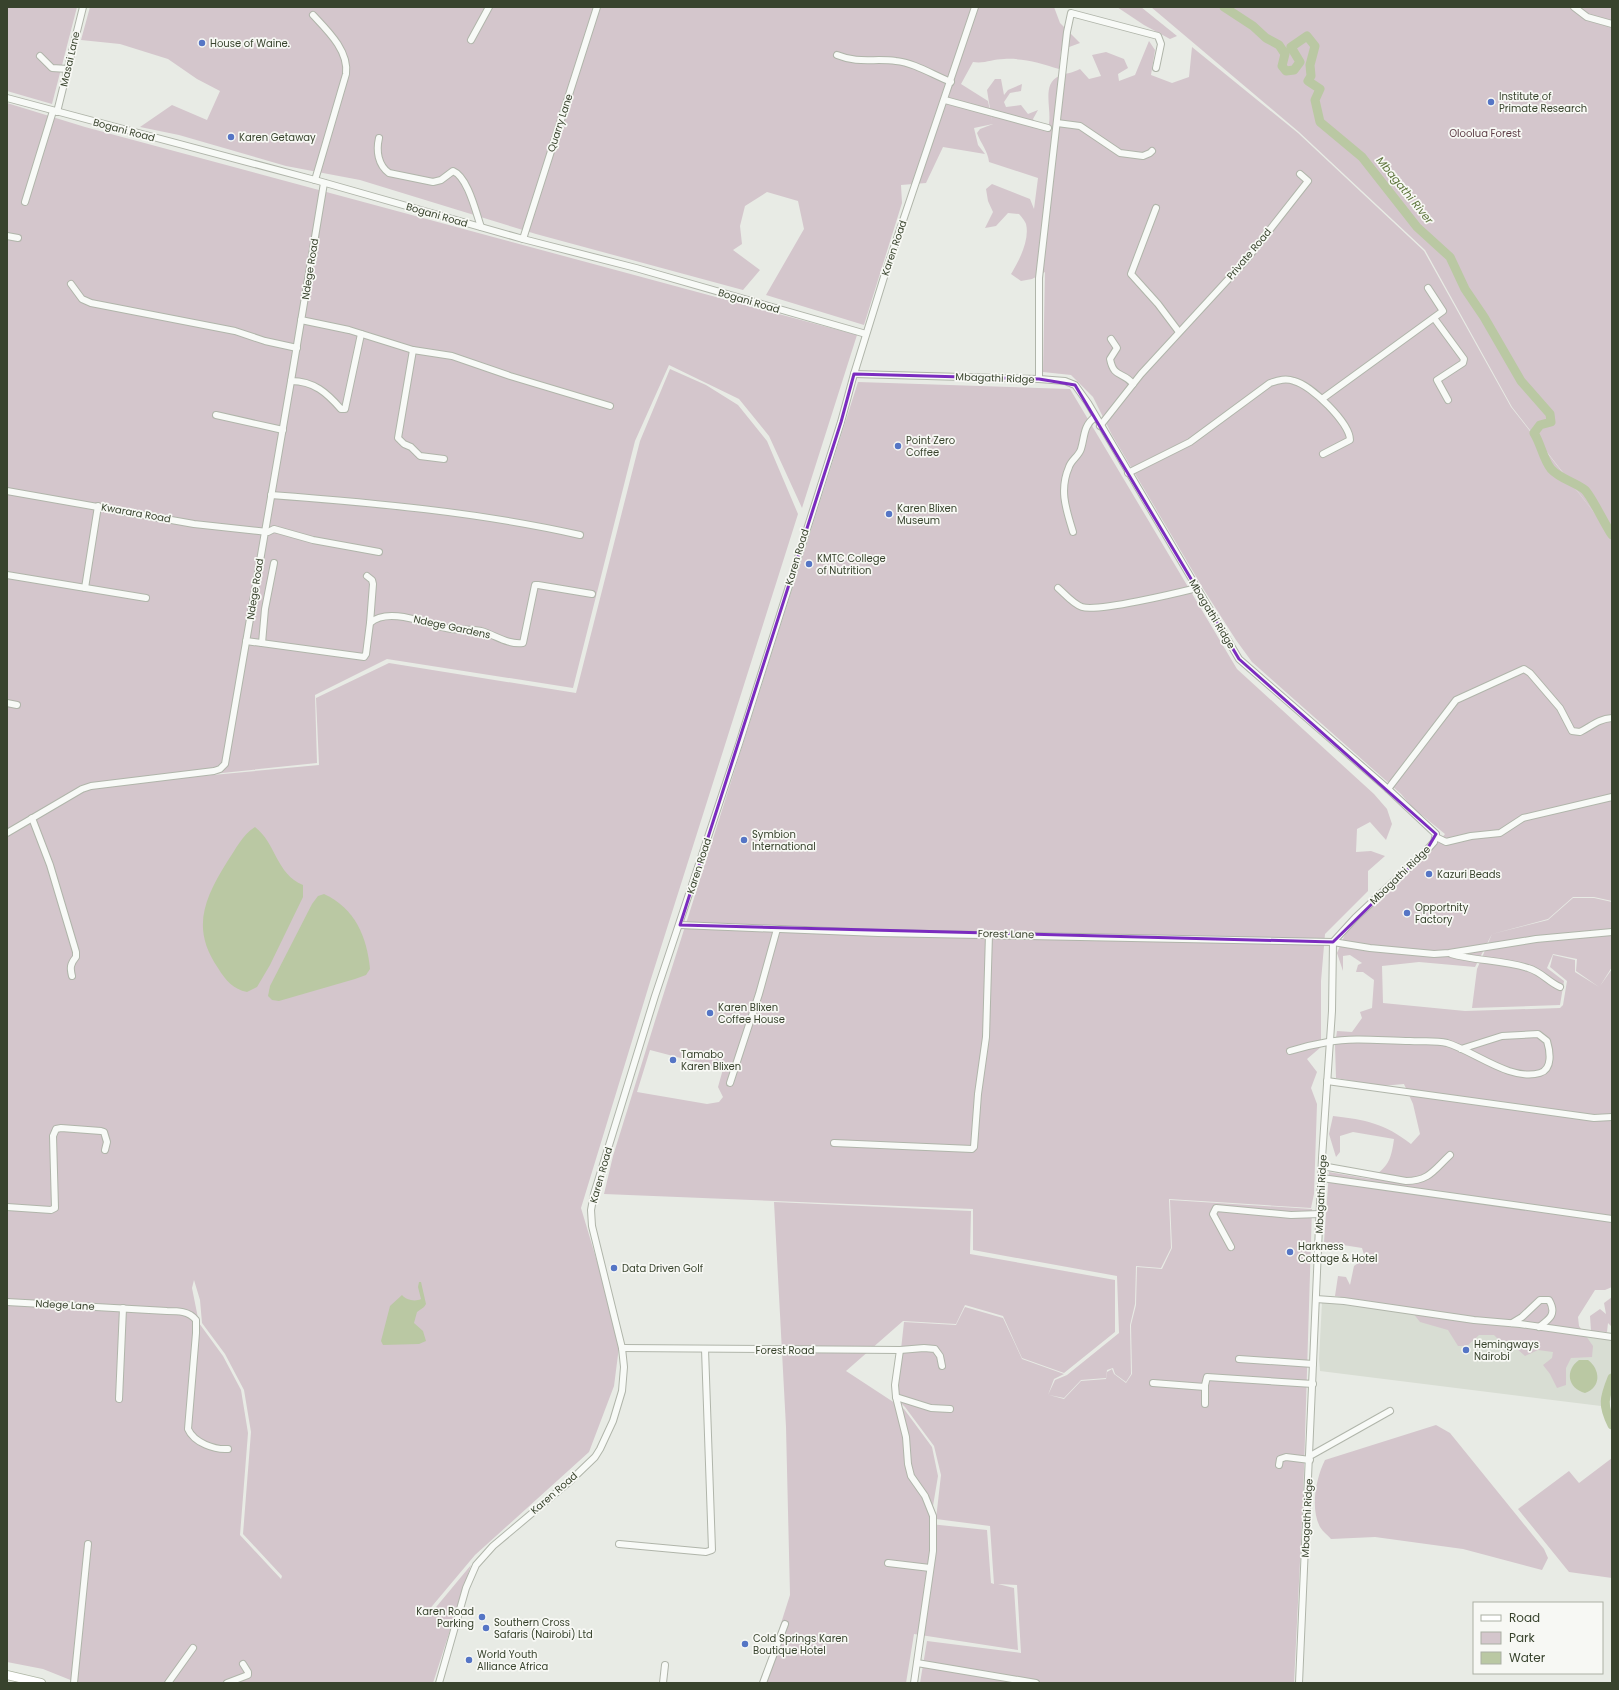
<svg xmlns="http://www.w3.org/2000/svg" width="1619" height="1690" viewBox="0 0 1619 1690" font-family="Poppins,sans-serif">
  <rect width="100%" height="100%" fill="#e8ebe5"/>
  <!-- built -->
  <path fill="#d8ddd3" d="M 1322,1302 L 1608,1338 L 1612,1340 L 1612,1399 L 1601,1406 L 1320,1371 L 1319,1359 Z"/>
  <!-- green -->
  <g fill="#d4c6cc" fill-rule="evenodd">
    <path d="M 7,7 L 77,7 L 52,104 L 7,91 Z"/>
    <path d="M 90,7 L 1054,7 L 1060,23 L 1080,43 L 1061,50 L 1059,69 C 1041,63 1023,58 1004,59 C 993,59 984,64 973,62 L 961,84 L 988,101 L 992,121 L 987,90 L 995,79 L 1001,79 L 1004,95 L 1008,90 L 1022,84 L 1021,91 L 1010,93 L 1004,102 L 1006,107 L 1021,105 L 1028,114 L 1038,110 L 1033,119 L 1038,129 L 1047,130 C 1055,115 1039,85 1059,76 C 1066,73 1073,73 1080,69 L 1089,79 L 1101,76 L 1092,55 L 1106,52 L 1124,59 L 1128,68 L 1118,74 L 1119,81 L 1135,75 L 1149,41 L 1155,50 L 1151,75 L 1172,83 L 1189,77 L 1192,47 L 1298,133 L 1424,251 L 1511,407 L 1607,529 L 1512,407 L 1425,250 L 1299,132 L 1151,7 L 1612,7 L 1612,901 L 1594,897 L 1573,897 L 1548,919 L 1492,934 L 1475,967 L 1419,962 L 1382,966 L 1383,1003 L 1465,1011 L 1560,1008 L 1563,1005 L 1567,981 L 1550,967 L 1553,955 L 1575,960 L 1575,972 L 1599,987 L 1576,971 L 1577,959 L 1553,954 L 1547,968 L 1564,981 L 1560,1005 L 1472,1008 L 1477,969 L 1492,934 L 1548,920 L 1573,898 L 1594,898 L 1612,902 L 1612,967 L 1600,986 L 1612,969 L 1612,1287 L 1605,1290 L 1595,1290 L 1578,1317 L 1579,1326 L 1593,1346 L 1592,1357 L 1571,1358 L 1566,1368 L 1566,1385 L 1557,1388 L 1550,1374 L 1543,1365 L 1552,1358 L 1553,1352 L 1538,1350 L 1525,1356 L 1516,1348 L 1509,1350 L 1494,1335 L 1479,1335 L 1467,1346 L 1458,1346 L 1448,1330 L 1420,1322 L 1409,1308 L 1335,1296 L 1338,1276 L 1346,1277 L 1350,1285 L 1354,1266 L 1365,1258 L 1362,1248 L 1324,1242 L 1329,1172 L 1370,1179 C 1388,1167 1391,1161 1394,1139 L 1353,1132 L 1340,1136 L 1340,1152 L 1336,1157 L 1329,1134 L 1333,1116 C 1366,1120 1384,1123 1411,1144 L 1420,1134 L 1413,1104 L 1404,1084 L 1382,1086 L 1336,1078 L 1335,1045 L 1337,1031 L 1352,1032 L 1362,1018 L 1360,1012 L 1372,1008 L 1374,980 L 1363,972 L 1356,972 L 1358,965 L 1362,963 L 1350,955 L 1343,956 L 1343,971 L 1337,953 L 1346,932 L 1438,843 L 1445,834 L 1412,807 L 1401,794 L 1252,662 L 1236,640 L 1204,590 L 1112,435 L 1093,397 L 1071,375 L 1043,372 L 1045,272 L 1032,279 L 1021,281 L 1011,274 C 1019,261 1030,240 1026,224 C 1025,221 1021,216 1019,214 L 1008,213 L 996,226 L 985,228 L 993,212 L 988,201 L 986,189 L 992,184 L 1030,199 L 1034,209 L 1038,178 L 989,162 C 988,151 981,144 977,133 L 980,129 L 993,124 L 974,128 L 978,145 L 985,154 L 943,147 L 926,183 L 901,185 L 902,203 L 864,325 L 766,295 L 804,229 L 798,201 L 767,192 L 745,206 L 740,226 L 742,244 L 733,250 L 760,270 L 743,290 L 536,234 L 360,180 L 286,166 L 179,135 L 140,127 L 172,105 L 207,120 L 220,91 L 197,79 L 168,59 L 120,44 L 81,40 Z"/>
    <path d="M 1117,7 L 1141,7 L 1177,36 L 1170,39 L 1144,25 Z"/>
    <path d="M 7,103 L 85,127 L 857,335 L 802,508 L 769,436 L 739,399 L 669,365 L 635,441 L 573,688 L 387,659 L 315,695 L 317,763 L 126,783 L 319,765 L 316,698 L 389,663 L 576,693 L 640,441 L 670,369 L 706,385 L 738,405 L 767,441 L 798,514 L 650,982 L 581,1208 L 619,1335 L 619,1347 L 614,1386 L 589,1452 L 475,1555 L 428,1611 L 432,1612 L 471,1565 L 433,1683 L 78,1683 L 43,1669 L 7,1662 ZM 194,1280 L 200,1300 L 202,1323 L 225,1354 L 244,1390 L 251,1432 L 243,1534 L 282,1576 L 281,1579 L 240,1535 L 248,1433 L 241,1390 L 223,1356 L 199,1323 L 192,1288 Z"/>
    <path d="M 858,382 L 1070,389 L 1237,669 L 1374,794 L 1387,809 L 1392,824 L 1386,840 L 1370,822 L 1357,829 L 1356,852 L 1371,851 L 1385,856 L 1368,871 L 1368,891 L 1325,934 L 1321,981 L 1321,1047 L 1307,1059 L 1317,1072 L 1311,1088 L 1317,1104 L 1314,1194 L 1311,1208 L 1169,1199 L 1171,1248 L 1161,1268 L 1136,1266 L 1135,1304 L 1130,1325 L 1131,1374 L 1126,1382 L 1115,1374 L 1113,1368 L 1107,1370 L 1106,1378 L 1081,1380 L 1064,1398 L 1049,1395 L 1064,1399 L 1081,1381 L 1106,1379 L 1107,1372 L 1112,1369 L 1114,1374 L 1126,1383 L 1132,1374 L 1131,1325 L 1136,1305 L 1137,1267 L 1162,1269 L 1172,1248 L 1170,1200 L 1312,1209 L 1303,1501 L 1294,1683 L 920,1683 L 927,1641 L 1021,1653 L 1017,1585 L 998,1584 L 1014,1588 L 1018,1650 L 914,1634 L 906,1683 L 762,1683 L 790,1595 L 786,1427 L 774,1202 L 971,1211 L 970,1254 L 1115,1280 L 1115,1332 L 1064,1373 L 1022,1358 L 1003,1316 L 965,1305 L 956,1324 L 903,1321 L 846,1371 L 904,1409 L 932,1447 L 938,1476 L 930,1524 L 987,1530 L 991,1583 L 994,1584 L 990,1526 L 936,1519 L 941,1475 L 934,1446 L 905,1407 L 899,1401 L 897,1386 L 904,1322 L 956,1325 L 965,1307 L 1003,1318 L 1022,1359 L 1064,1374 L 1054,1379 L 1048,1395 L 1055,1380 L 1067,1375 L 1119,1333 L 1117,1276 L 973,1250 L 973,1209 L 604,1194 L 613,1156 L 655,1021 ZM 650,1050 L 723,1069 L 718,1087 L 723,1097 L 719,1102 L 707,1104 L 637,1092 Z"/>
    <path d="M 1612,1297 L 1612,1327 L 1608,1323 L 1607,1332 L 1591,1331 L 1590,1316 L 1600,1309 L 1606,1314 L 1604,1303 Z"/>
    <path d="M 1436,1425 L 1450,1433 L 1544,1549 L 1548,1558 L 1542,1570 L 1463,1549 L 1375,1537 L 1331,1539 C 1328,1535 1323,1532 1320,1527 C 1310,1508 1316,1478 1325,1460 Z"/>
    <path d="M 1612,1458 L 1612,1578 L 1569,1572 L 1518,1509 L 1569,1471 L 1579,1483 Z"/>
  </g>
  <!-- water -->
  <g fill="#bac8a3">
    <path d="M 255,827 C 276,843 276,874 303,885 L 303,897 L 270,965 L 257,987 L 247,992 C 233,989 226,981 218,968 C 191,929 204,899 227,862 C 236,849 242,835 255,827 Z"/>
    <path d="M 324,894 C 355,908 367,937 370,969 L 366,975 L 355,979 L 279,1001 L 272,1000 L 268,996 L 270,986 L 312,904 L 318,896 Z"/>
    <path d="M 419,1282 L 421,1282 L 426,1304 L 424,1307 L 417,1312 L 414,1323 L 423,1331 L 426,1341 L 419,1344 L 383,1345 L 381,1341 L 390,1306 L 402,1295 C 406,1300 415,1302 421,1299 L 418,1287 Z"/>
    <path d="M 1579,1360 L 1588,1360 C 1600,1369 1602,1387 1585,1393 C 1567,1388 1565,1370 1579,1360 Z"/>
  </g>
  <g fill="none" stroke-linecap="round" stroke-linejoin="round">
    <!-- river -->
    <g stroke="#bac8a3" stroke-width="9">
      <path d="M 1224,7 L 1253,26 L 1266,38 L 1279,45 L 1285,54 L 1282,66 L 1286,71 L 1294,70 L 1300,62 L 1291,47 L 1307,36 L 1315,46 L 1310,65 L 1311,76 L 1308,81 L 1320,89 L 1315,100 L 1320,122 L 1362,157 L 1417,227 L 1450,257 L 1465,289 L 1484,317 L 1521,381 L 1550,414 L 1551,422 L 1540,425 L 1534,433 C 1541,444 1543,459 1551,469 C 1560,479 1575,482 1585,490 C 1592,497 1605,525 1612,535"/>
      <path d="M 1612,1378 C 1604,1398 1602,1405 1612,1425"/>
    </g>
    <!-- minor casing -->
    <g stroke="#b0b5aa" stroke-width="8">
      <g id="minor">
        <path d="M 1574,7 L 1587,17 L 1612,24"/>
        <path d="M 313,15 C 328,31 349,51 346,74 L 315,180"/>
        <path d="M 471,40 L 489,7"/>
        <path d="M 837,55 C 859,64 874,58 896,61 C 915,63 933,75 951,82"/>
        <path d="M 40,56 L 52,68 L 68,69"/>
        <path d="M 7,98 L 315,180 L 523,239 L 636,268 L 866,334"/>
        <path d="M 945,100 L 1048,128"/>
        <path d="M 57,112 L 83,7"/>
        <path d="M 1057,123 L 1080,126 L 1120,153 L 1143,156 L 1150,153 L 1152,151"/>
        <path d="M 379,138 C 376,151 378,165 389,173 L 433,182 L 441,180 L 453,171 C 468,177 476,213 481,227"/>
        <path d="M 25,202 L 53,111"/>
        <path d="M 1156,208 L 1131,274 L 1158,304 L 1179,332"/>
        <path d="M 7,236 L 18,238"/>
        <path d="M 523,239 L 597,7"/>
        <path d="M 71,284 L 82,299 L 91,303 L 235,331 L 265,341 L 297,348"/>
        <path d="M 1434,318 L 1464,359 L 1463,363 L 1437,380 L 1448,400"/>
        <path d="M 301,320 L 349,330 L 413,350"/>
        <path d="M 1111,339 L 1117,348 L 1110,359 C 1114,379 1123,371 1133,384"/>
        <path d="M 854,374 L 1039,379 L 1065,381 L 1075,385 L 1088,403 L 1239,659 L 1388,789 L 1436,834 L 1434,842 L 1426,851 L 1355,918 L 1333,942 L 1332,1011 L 1322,1158 L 1299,1683"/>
        <path d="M 1039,379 L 1039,278 L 1067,32 L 1071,13 L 1158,36 L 1161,44 L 1156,68"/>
        <path d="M 291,381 C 314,381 327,393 341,409 L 345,409 L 361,334"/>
        <path d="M 1322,399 L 1443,311 L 1428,288"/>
        <path d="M 216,415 L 283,430"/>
        <path d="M 1100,426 L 1141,374 L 1246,260 L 1308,181 L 1300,174"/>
        <path d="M 444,459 L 420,456 L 411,447 L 404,444 L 398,438 L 413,350 L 452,356 L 510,376 L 610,406"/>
        <path d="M 1128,473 L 1190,442 L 1270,383 C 1279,380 1286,378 1294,381 C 1311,385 1350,423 1350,440 L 1323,454"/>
        <path d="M 7,491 L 194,524 L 268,532 L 274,529 L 313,540 L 379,552"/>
        <path d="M 271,495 C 375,503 478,512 580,535"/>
        <path d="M 1073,532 C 1066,509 1059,490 1069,467 C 1071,460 1079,456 1081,449 C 1085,436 1083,426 1095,417"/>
        <path d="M 7,575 L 146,598"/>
        <path d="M 367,576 L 372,580 L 373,584 L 370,623"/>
        <path d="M 85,588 L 98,506"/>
        <path d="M 1058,588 C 1065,594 1073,604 1082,607 C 1098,612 1177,593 1197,588"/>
        <path d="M 246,641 L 364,657 L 366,654 L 370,623 C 389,606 428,625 451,629 C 461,630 472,629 481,631 C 495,635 508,645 523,643 L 535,585 L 538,585 L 592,594"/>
        <path d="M 262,643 L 265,609 L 274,563"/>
        <path d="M 7,703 L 17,705"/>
        <path d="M 1388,789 L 1456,700 L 1524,669 L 1530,673 L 1560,708 L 1572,731 L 1580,732 C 1592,726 1598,719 1612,718"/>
        <path d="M 32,818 L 50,865 L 76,952 L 76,957 C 70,964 70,968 72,976"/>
        <path d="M 7,833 L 82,789 L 91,786 L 214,771 L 220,769 L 225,764 L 291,381 L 324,183"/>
        <path d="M 1436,837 L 1446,842 L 1471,836 L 1500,833 L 1523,818 L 1612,797"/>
        <path d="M 680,925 L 878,933 L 1333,942 L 1370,948 L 1434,954 L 1449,953 L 1536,939 L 1612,932"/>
        <path d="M 1451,954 C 1476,961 1503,960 1528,968 C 1542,972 1548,982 1560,987"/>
        <path d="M 1290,1051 C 1303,1047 1316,1044 1328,1042 C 1355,1037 1384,1041 1410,1041 C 1422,1042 1435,1040 1447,1043 C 1474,1051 1511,1082 1540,1073 C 1553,1069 1550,1051 1547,1041 L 1538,1034 L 1502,1036 L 1461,1049"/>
        <path d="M 1327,1081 L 1594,1118 L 1612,1117"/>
        <path d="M 730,1083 L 759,994 L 777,929"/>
        <path d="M 834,1143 L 972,1149 L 974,1147 L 978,1094 L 986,1037 L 989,934"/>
        <path d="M 1322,1166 L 1406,1181 C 1429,1181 1434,1170 1450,1155"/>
        <path d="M 1322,1178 L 1612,1219"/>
        <path d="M 7,1207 L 51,1210 L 55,1208 L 53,1136 L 56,1129 L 61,1128 L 101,1131 L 104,1132 L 107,1142 L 105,1150"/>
        <path d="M 1231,1247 L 1213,1214 L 1216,1208 L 1291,1215 L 1320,1214"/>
        <path d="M 1316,1299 L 1344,1301 L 1474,1320 L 1520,1324 L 1612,1337"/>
        <path d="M 7,1302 L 167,1311 C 178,1311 189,1311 196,1320 L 196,1333 L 188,1429 C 194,1443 215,1450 228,1449"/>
        <path d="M 1512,1323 L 1522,1317 L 1540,1300 L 1549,1300 C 1557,1314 1550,1319 1539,1327"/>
        <path d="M 622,1348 L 900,1350 L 895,1385 L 896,1397 L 906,1437 L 908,1464 L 911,1476 L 925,1496 L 933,1516 L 933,1551 L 914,1683"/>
        <path d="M 900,1350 L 924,1348 L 935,1349 L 940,1356 L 942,1366"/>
        <path d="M 1239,1359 L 1313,1364"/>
        <path d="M 1153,1383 L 1205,1387"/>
        <path d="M 896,1397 L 931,1408 L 950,1409"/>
        <path d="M 119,1399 L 123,1308"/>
        <path d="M 1205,1404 L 1205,1385 L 1207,1377 L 1313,1384"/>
        <path d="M 1310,1456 L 1390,1411"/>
        <path d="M 1279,1465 L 1280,1459 L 1286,1457 L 1310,1460"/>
        <path d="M 619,1544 L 706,1552 L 712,1550 L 705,1349"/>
        <path d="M 888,1563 L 930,1568"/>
        <path d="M 917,1663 L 1036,1683"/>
        <path d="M 74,1683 L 88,1544"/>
        <path d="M 168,1683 L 193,1648"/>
        <path d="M 227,1683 L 248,1675 L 248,1672 L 243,1664"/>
        <path d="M 439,1683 L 466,1588 L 476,1565 L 493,1546 L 569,1482 L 595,1457 L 600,1449 L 613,1421 L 622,1391 L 624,1367 L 622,1348 L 592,1226 L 591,1210 L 594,1194 L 655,996 L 739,744 L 841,422 L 854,374 L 884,277 L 975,7"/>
        <path d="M 663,1683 L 665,1665"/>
        <path d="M 763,1683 L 785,1624"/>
      </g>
    </g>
    <!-- major casing -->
    <g stroke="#aeb6a5" stroke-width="10">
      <path id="major" d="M 7,1675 L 41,1683"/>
    </g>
    <!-- minor -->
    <use href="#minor" stroke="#f8faf7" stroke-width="6"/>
    <!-- major -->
    <use href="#major" stroke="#fff" stroke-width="8"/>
  </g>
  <!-- marked area -->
  <path fill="none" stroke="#7b2cbf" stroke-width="3" stroke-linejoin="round" d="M 854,374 L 1039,379 L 1075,385 L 1239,659 L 1436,834 L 1426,851 L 1333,942 L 680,925 L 841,422 Z"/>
  <!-- markers -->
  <g fill="#5575c5" stroke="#f7f8f4" stroke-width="1.5">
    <circle cx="202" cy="43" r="4"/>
    <circle cx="1491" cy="102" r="4"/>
    <circle cx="231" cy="137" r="4"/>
    <circle cx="898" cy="446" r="4"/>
    <circle cx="889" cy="514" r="4"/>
    <circle cx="809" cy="564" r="4"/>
    <circle cx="744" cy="840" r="4"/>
    <circle cx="1429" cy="874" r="4"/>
    <circle cx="1407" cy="913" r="4"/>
    <circle cx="710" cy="1013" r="4"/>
    <circle cx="673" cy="1060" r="4"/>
    <circle cx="1290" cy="1252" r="4"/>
    <circle cx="614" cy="1268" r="4"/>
    <circle cx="1466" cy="1350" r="4"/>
    <circle cx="482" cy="1617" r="4"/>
    <circle cx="486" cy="1628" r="4"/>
    <circle cx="745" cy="1644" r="4"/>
    <circle cx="469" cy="1660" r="4"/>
  </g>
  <g text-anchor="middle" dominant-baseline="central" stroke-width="3.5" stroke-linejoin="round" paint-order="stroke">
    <!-- poi labels -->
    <g font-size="10" fill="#38432d" stroke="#f7f8f4" text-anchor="start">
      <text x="210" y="43">House of Waine.</text>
      <text x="1499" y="96">Institute of<tspan x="1499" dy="12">Primate Research</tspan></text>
      <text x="239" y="137">Karen Getaway</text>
      <text x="906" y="440">Point Zero<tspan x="906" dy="12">Coffee</tspan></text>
      <text x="897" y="508">Karen Blixen<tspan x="897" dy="12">Museum</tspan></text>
      <text x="817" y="558">KMTC College<tspan x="817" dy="12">of Nutrition</tspan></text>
      <text x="752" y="834">Symbion<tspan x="752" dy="12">International</tspan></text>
      <text x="1437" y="874">Kazuri Beads</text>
      <text x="1415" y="907">Opportnity<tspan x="1415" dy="12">Factory</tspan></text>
      <text x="718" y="1007">Karen Blixen<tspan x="718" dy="12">Coffee House</tspan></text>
      <text x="681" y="1054">Tamabo<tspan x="681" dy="12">Karen Blixen</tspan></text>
      <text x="1298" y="1246">Harkness<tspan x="1298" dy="12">Cottage &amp; Hotel</tspan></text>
      <text x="622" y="1268">Data Driven Golf</text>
      <text x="1474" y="1344">Hemingways<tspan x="1474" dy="12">Nairobi</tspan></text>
      <text x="474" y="1611" text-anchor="end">Karen Road<tspan x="474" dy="12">Parking</tspan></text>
      <text x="494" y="1622">Southern Cross<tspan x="494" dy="12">Safaris (Nairobi) Ltd</tspan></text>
      <text x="753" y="1638">Cold Springs Karen<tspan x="753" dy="12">Boutique Hotel</tspan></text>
      <text x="477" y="1654">World Youth<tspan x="477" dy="12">Alliance Africa</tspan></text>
    </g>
    <!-- street labels -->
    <g font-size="10" fill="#38432d" stroke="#f7f8f4">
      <text transform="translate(70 59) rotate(-77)">Masai Lane</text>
      <text transform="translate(560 123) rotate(-72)">Quarry Lane</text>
      <text transform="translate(124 130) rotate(15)">Bogani Road</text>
      <text transform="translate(437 215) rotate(16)">Bogani Road</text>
      <text transform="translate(894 248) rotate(-71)">Karen Road</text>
      <text transform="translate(1249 254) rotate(-50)">Private Road</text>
      <text transform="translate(310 269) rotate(-81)">Ndege Road</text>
      <text transform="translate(749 301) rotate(16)">Bogani Road</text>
      <text transform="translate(995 378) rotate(2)">Mbagathi Ridge</text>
      <text transform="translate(136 513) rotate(10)">Kwarara Road</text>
      <text transform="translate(797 557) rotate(-73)">Karen Road</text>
      <text transform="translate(255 589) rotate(-81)">Ndege Road</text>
      <text transform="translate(1212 614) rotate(59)">Mbagathi Ridge</text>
      <text transform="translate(452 627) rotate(12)">Ndege Gardens</text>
      <text transform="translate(699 866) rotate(-72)">Karen Road</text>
      <text transform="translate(1400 875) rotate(-44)">Mbagathi Ridge</text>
      <text transform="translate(1006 934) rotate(1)">Forest Lane</text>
      <text transform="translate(601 1175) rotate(-74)">Karen Road</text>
      <text transform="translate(1321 1194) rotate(-87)">Mbagathi Ridge</text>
      <text transform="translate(65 1305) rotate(3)">Ndege Lane</text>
      <text x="785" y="1350">Forest Road</text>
      <text transform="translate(554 1493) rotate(-41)">Karen Road</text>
      <text transform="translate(1307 1518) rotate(-87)">Mbagathi Ridge</text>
    </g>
    <!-- park labels -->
    <g font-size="10" fill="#5d3c46" stroke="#f7f8f4">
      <text x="1485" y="133">Oloolua Forest</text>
    </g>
    <!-- water labels -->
    <g font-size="11" font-style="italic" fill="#5c743a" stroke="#f7f8f4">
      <text transform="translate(1405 190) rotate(51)">Mbagathi River</text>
    </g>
  </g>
  <!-- border -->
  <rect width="1619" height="1690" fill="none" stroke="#38432d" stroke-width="16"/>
  <!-- legend -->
  <rect x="1473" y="1602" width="130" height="72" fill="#f7f8f4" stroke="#abb0a4"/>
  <rect x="1481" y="1615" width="20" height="6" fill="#ffffff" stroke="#abb0a4"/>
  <text x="1509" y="1622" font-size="12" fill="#38432d">Road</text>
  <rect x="1481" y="1632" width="20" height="12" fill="#d4c6cc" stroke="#abb0a4"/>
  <text x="1509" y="1642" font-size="12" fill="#38432d">Park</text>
  <rect x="1481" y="1652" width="20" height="12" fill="#bac8a3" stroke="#abb0a4"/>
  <text x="1509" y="1662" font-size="12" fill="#38432d">Water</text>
</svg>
